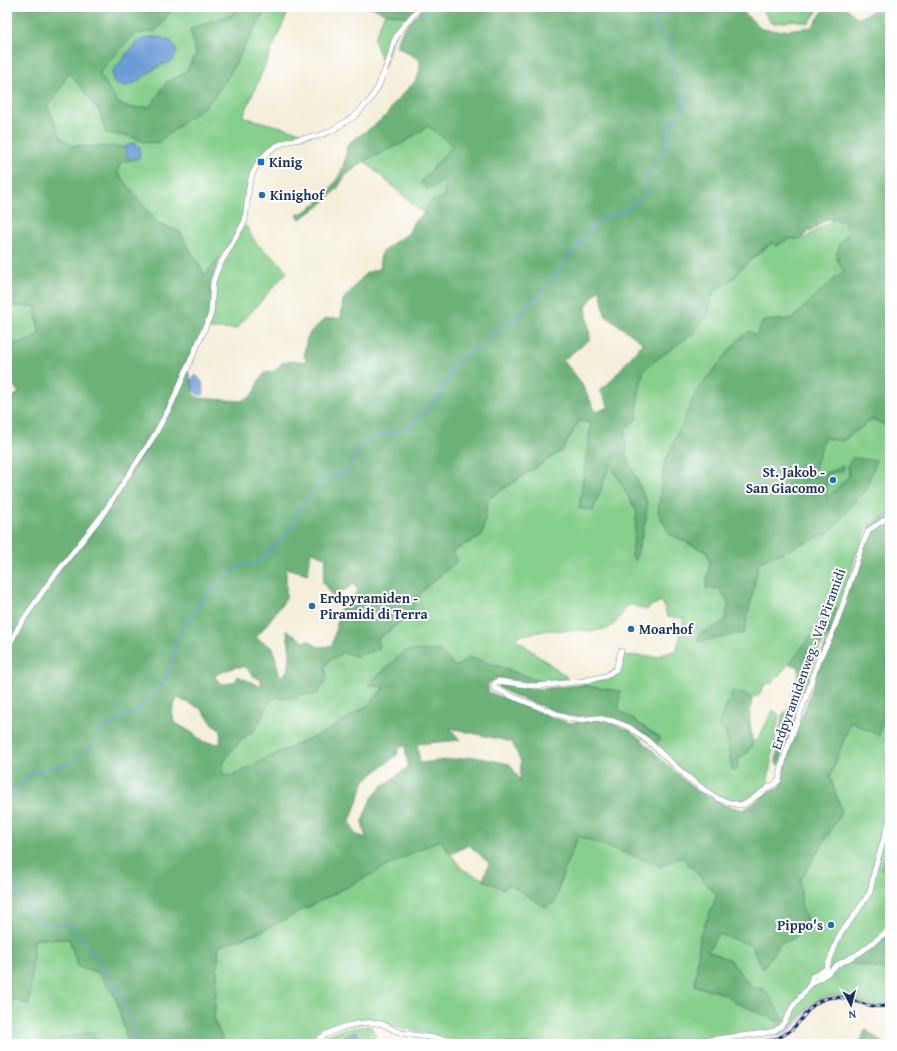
<svg xmlns="http://www.w3.org/2000/svg" width="897" height="1051" viewBox="0 0 897 1051" font-family="'Gentium Book Plus',serif">
  <rect width="100%" height="100%" fill="#fff"/>
  <filter id="ink" filterUnits="userSpaceOnUse"><feTurbulence type="fractalNoise" baseFrequency=".025" numOctaves="2"/><feDisplacementMap in="SourceGraphic" scale="8" xChannelSelector="R" yChannelSelector="G"/><feConvolveMatrix kernelMatrix="1 2 1 2 8 2 1 2 1" color-interpolation-filters="sRGB"/></filter>
  <filter id="wash" filterUnits="userSpaceOnUse"><feTurbulence type="fractalNoise" baseFrequency=".012" numOctaves="4" result="noise"/><feDisplacementMap in="SourceGraphic" scale="16" xChannelSelector="R" yChannelSelector="G"/><feGaussianBlur stdDeviation="0.9" result="paint"/><feColorMatrix in="noise" values="0 0 0 0 0 0 0 0 0 0 0 0 0 0 0 0 0 1.4 0 .05"/><feComposite in="paint" operator="in"/></filter>
  <g filter="url(#wash)">
    <rect width="100%" height="100%" fill="#f4eeda"/>
    <!-- industrial -->
    <g fill="#c8bfd8">
      <path d="M 831,996 L 846,997 L 875,1006 L 890,1004 L 890,1007 L 882,1009 L 869,1008 L 844,1000 L 830,999 L 820,1002 L 812,1008 L 790,1033 L 781,1038 L 778,1036 L 784,1033 L 812,1004 L 825,997 Z"/>
      <path d="M 776,1038 L 776,1040 L 774,1042 L 759,1043 L 699,1044 Z"/>
      <path d="M 672,1039 L 681,1041 L 658,1044 L 620,1044 Z"/>
    </g>
    <!-- green -->
    <g fill="#86cf8c" stroke="#507f75" fill-rule="evenodd">
      <path d="M 174,7 L 241,7 L 231,15 L 190,29 L 196,54 L 186,72 L 167,82 L 150,107 L 131,108 L 118,103 L 99,74 L 112,58 L 135,34 L 156,31 ZM 153,37 L 166,39 L 172,42 L 167,63 C 152,68 141,81 126,86 L 124,57 C 134,46 137,39 153,37 Z"/>
      <path d="M 267,7 L 290,7 L 243,117 L 311,135 C 301,137 288,137 278,142 C 257,152 250,173 246,195 C 244,203 245,212 242,219 C 237,237 217,261 205,275 L 180,232 L 158,224 L 117,171 L 121,162 L 133,143 L 125,147 L 72,146 L 61,138 L 47,105 L 54,100 L 69,71 L 99,111 L 106,133 L 133,137 L 144,142 L 209,103 L 226,80 Z"/>
      <path d="M 761,7 L 820,7 L 809,23 L 794,20 L 778,23 L 771,23 Z"/>
      <path d="M 385,13 L 408,17 L 397,30 L 391,42 L 384,67 L 374,39 Z"/>
      <path d="M 428,126 L 454,145 L 420,183 L 426,189 L 446,180 L 444,197 L 429,203 L 424,214 L 364,161 L 401,144 Z"/>
      <path d="M 834,219 L 843,221 L 849,232 L 840,243 L 845,271 L 815,296 L 792,319 L 780,320 L 669,534 L 707,552 L 710,563 L 706,587 L 719,588 L 729,605 L 725,620 L 699,635 L 744,633 L 759,562 L 830,532 L 867,488 L 848,465 L 849,476 L 827,499 L 825,477 L 832,473 L 843,471 L 843,467 L 812,478 L 824,438 L 842,441 L 873,419 L 888,427 L 890,426 L 890,512 L 868,527 L 855,557 L 840,608 L 835,609 L 818,638 L 810,637 L 801,650 L 772,683 L 766,683 L 758,696 L 752,697 L 733,691 L 726,734 L 732,770 L 739,759 L 747,753 L 753,742 L 760,735 L 773,710 L 779,715 L 767,786 L 744,802 L 726,799 L 714,794 L 696,782 L 655,746 L 660,737 L 618,710 L 620,691 L 580,685 L 611,676 L 619,671 L 623,655 L 655,657 L 677,650 L 684,618 L 668,617 L 662,601 L 650,606 L 647,610 L 633,605 L 628,605 L 617,621 L 609,628 L 594,631 L 549,630 L 517,636 L 516,639 L 566,676 L 567,679 L 539,681 L 504,668 L 469,657 L 456,667 L 368,685 L 385,687 L 368,705 L 331,729 L 282,751 L 232,776 L 223,776 L 223,764 L 230,752 L 242,739 L 255,730 L 271,700 L 278,697 L 286,698 L 300,694 L 313,695 L 318,693 L 326,681 L 327,675 L 325,667 L 330,659 L 337,657 L 343,652 L 356,656 L 408,616 L 422,591 L 457,561 L 452,551 L 482,536 L 488,499 L 563,450 L 579,420 L 592,423 L 579,508 L 593,511 L 610,463 L 637,512 L 632,557 L 637,555 L 646,519 L 647,503 L 626,455 L 625,429 L 637,419 L 638,396 L 644,369 L 669,350 L 711,304 L 713,292 L 735,277 L 742,267 L 773,242 L 776,246 L 788,239 L 805,238 Z"/>
      <path d="M 245,226 L 247,227 C 254,244 260,247 274,258 C 279,261 283,268 287,272 L 236,329 L 207,329 L 213,314 L 215,306 L 214,289 L 219,268 L 242,228 Z"/>
      <path d="M 7,300 L 10,306 L 35,306 L 39,333 L 31,340 L 7,345 Z"/>
      <path d="M 890,647 L 890,934 L 851,963 L 890,971 L 890,1004 C 885,1005 880,1006 875,1006 C 858,1004 843,992 826,997 C 804,1003 798,1027 778,1036 L 775,1033 L 681,1041 L 672,1039 L 620,1044 L 469,1044 L 373,1021 L 324,1029 L 311,1044 L 225,1044 L 214,1021 L 219,946 L 262,931 L 424,847 L 440,840 L 462,869 L 503,889 L 509,884 L 555,902 L 564,870 L 578,836 L 661,866 L 682,857 L 717,895 L 700,936 L 695,986 L 725,994 L 736,1003 L 752,988 L 730,960 L 708,951 L 718,933 L 751,945 L 763,969 L 779,944 L 795,938 L 802,912 L 800,881 L 842,812 L 830,777 L 851,721 L 879,735 L 890,683 L 886,656 Z"/>
      <path d="M 34,939 L 69,939 L 78,967 L 97,972 L 115,996 L 129,1044 L 100,1044 L 92,1032 L 59,1038 L 57,1044 L 7,1044 L 7,1037 L 13,999 L 29,1005 Z"/>
      <path d="M 371,1026 L 379,1044 L 325,1044 L 323,1039 C 333,1029 357,1027 371,1026 Z"/>
    </g>
    <!-- forest -->
    <g fill="#6cb278" stroke="#44706b" fill-rule="evenodd">
      <path d="M 7,7 L 174,7 L 156,31 L 135,34 L 112,58 L 99,73 L 118,103 L 131,108 L 150,107 L 167,82 L 186,72 L 196,54 L 190,29 L 231,15 L 241,7 L 267,7 L 226,80 L 209,103 L 157,143 L 144,142 L 133,137 L 106,133 L 99,111 L 69,72 L 54,100 L 47,105 L 61,138 L 72,146 L 125,147 L 127,157 L 132,160 L 121,162 L 117,172 L 158,224 L 180,232 L 204,275 L 221,256 L 211,282 L 211,313 L 170,404 L 154,435 L 103,514 L 48,583 L 7,648 L 7,397 L 14,396 L 19,393 L 7,377 L 7,345 L 31,340 L 39,333 L 35,306 L 10,306 L 7,300 Z"/>
      <path d="M 371,7 L 399,7 L 407,9 L 409,7 L 418,7 L 408,17 L 385,13 Z"/>
      <path d="M 424,7 L 743,7 L 743,12 L 762,29 L 777,31 L 812,27 L 826,7 L 845,7 L 858,18 L 872,12 L 873,7 L 890,7 L 890,426 L 888,427 L 873,419 L 842,441 L 824,438 L 812,478 L 843,466 L 843,471 L 832,473 L 826,477 L 827,498 L 849,476 L 848,465 L 852,458 L 876,460 L 867,488 L 830,532 L 759,562 L 744,633 L 697,642 L 699,635 L 725,620 L 729,605 L 719,588 L 706,588 L 710,563 L 707,552 L 669,534 L 658,512 L 664,464 L 697,390 L 739,339 L 750,331 L 756,336 L 763,321 L 792,319 L 815,296 L 844,271 L 836,257 L 840,243 L 849,232 L 843,221 L 827,219 L 799,239 L 788,239 L 776,246 L 772,242 L 742,267 L 735,277 L 713,292 L 711,304 L 707,315 L 696,331 L 644,369 L 638,396 L 637,419 L 625,429 L 626,455 L 647,503 L 646,519 L 635,561 L 632,557 L 637,512 L 610,464 L 593,511 L 579,508 L 591,423 L 579,421 L 563,449 L 488,499 L 482,536 L 453,551 L 457,561 L 422,591 L 408,616 L 378,638 L 379,649 L 356,656 L 343,652 L 337,657 L 330,659 L 325,667 C 327,675 324,692 313,695 C 310,696 304,694 300,694 L 295,699 L 278,697 L 271,700 L 255,730 L 242,739 L 230,752 L 223,764 L 223,776 L 232,776 L 282,751 L 331,729 L 368,705 L 385,687 L 368,685 L 404,651 L 439,650 L 456,667 L 469,657 L 504,668 L 539,681 L 533,683 L 497,678 L 492,682 L 488,682 L 488,692 L 568,723 L 596,720 L 612,723 L 629,730 L 643,741 L 664,762 L 697,791 L 722,804 L 743,810 L 752,805 L 759,798 L 771,790 L 775,790 L 780,787 L 788,754 L 810,695 L 823,652 L 859,557 L 872,530 L 868,527 L 890,512 L 890,647 L 886,656 L 890,683 L 879,736 L 851,721 L 830,777 L 842,812 L 800,881 L 802,911 L 807,919 L 795,938 L 779,944 L 763,969 L 751,945 L 718,934 L 708,951 L 730,960 L 752,988 L 764,989 L 784,1019 L 780,1022 L 736,1003 L 725,994 L 695,986 L 700,936 L 717,895 L 682,857 L 661,866 L 578,836 L 564,870 L 555,902 L 545,907 L 509,884 L 503,889 L 483,880 L 489,863 L 469,845 L 451,854 L 440,840 L 424,847 L 262,931 L 219,946 L 214,1021 L 225,1044 L 129,1044 L 115,996 L 97,972 L 78,967 L 69,939 L 34,939 L 29,1005 L 13,999 L 7,1037 L 7,652 L 20,626 L 49,584 L 104,515 L 144,452 L 187,371 C 191,376 192,389 194,395 L 200,398 L 240,401 L 249,398 L 256,390 L 258,382 L 265,373 L 274,371 L 282,363 L 293,361 L 306,362 L 304,353 L 307,338 L 311,331 L 325,319 L 341,318 L 343,300 L 366,273 L 381,268 L 380,259 L 382,252 L 396,241 L 408,234 L 414,221 L 424,214 L 429,202 L 444,197 L 445,181 L 426,189 L 420,183 L 453,145 L 428,126 L 401,144 L 364,161 L 346,175 L 337,189 L 321,205 L 300,219 L 297,215 C 319,207 339,183 345,160 C 346,155 346,150 347,145 C 360,134 375,127 387,114 C 391,110 393,103 398,99 C 410,85 421,82 420,60 L 396,46 L 403,29 ZM 600,288 L 605,315 L 643,343 L 608,384 L 600,390 L 609,407 L 596,412 L 580,381 L 563,360 L 590,339 L 586,306 ZM 311,551 L 326,558 L 323,583 L 333,597 L 354,584 L 358,591 L 340,610 L 332,646 L 318,647 L 308,640 L 304,642 L 287,630 C 288,644 296,669 280,677 L 273,648 L 256,638 L 286,599 L 286,568 L 308,574 ZM 235,667 L 246,667 L 252,675 L 261,680 L 261,687 L 238,676 L 236,681 L 227,684 L 221,684 L 215,677 L 217,674 ZM 177,698 L 200,708 L 213,724 L 221,730 L 220,744 L 204,742 L 194,734 L 174,722 L 172,711 ZM 450,728 L 512,742 L 521,762 L 520,781 L 510,764 L 474,757 L 420,763 L 417,744 L 460,740 ZM 405,746 L 408,767 L 380,788 L 370,801 L 362,822 L 366,838 L 355,834 L 350,821 L 365,780 L 397,755 L 399,747 Z"/>
      <path d="M 840,608 L 828,635 L 818,650 L 805,693 L 783,753 L 780,766 L 776,763 L 782,716 L 788,709 L 798,676 L 799,667 L 789,664 L 810,637 L 818,638 L 835,609 Z"/>
      <path d="M 502,683 L 540,689 L 580,685 L 620,691 L 619,710 L 660,738 L 655,746 L 630,726 L 596,717 L 568,716 L 517,697 L 499,688 L 498,686 Z"/>
      <path d="M 733,690 L 752,697 C 752,705 749,715 750,723 C 752,742 757,745 739,759 L 737,770 L 732,770 L 726,734 L 718,726 Z"/>
      <path d="M 890,851 L 890,874 L 880,868 Z"/>
      <path d="M 890,934 L 890,971 L 850,963 Z"/>
      <path d="M 865,1029 L 884,1044 L 855,1044 L 861,1042 Z"/>
      <path d="M 92,1032 L 100,1044 L 57,1044 L 59,1038 Z"/>
    </g>
    <!-- water -->
    <g fill="#6d9bd5" stroke="#44659a">
      <path d="M 153,37 C 164,37 174,40 177,52 L 172,61 C 168,63 164,64 160,65 C 146,72 129,96 113,82 L 112,72 L 138,41 L 145,38 Z"/>
      <path d="M 133,143 L 140,147 L 139,158 L 132,160 L 127,157 L 125,147 Z"/>
      <path d="M 194,376 L 197,376 L 202,382 L 204,393 L 202,395 C 194,395 193,388 191,380 Z"/>
      <path d="M 356,1031 L 360,1038 L 349,1044 L 344,1044 L 341,1039 Z"/>
    </g>
    <g fill="none" stroke-linecap="round" stroke-linejoin="round">
      <!-- stream -->
      <g stroke="#6d9bd5" stroke-width="1.5">
        <path d="M 7,802 L 29,775 L 70,763 L 87,750 L 103,729 L 140,708 L 167,679 L 172,661 L 176,638 L 207,593 L 234,568 L 257,563 L 284,537 L 306,499 L 324,481 L 345,473 C 353,460 359,449 372,440 C 382,433 396,433 407,427 C 426,415 448,388 452,366 L 493,334 L 511,321 L 527,306 L 556,275 L 576,248 L 602,218 L 622,213 L 645,195 L 646,172 L 668,146 L 667,128 L 683,109 L 686,97 L 683,86 L 674,75 L 671,39 L 670,36 L 658,34 L 654,21 L 666,11 L 678,10 L 687,7"/>
        <path d="M 7,872 L 24,903 L 43,924 L 73,925 L 120,992 L 130,1016 L 136,1044"/>
      </g>
    </g>
  </g>
  <g filter="url(#ink)">
    <g fill="none" stroke-linecap="round" stroke-linejoin="round">
      <!-- street casing -->
      <g stroke="#888e9c" stroke-width="6">
        <g id="street">
          <path d="M 7,649 L 19,626 L 48,584 L 103,514 L 154,436 L 171,405 L 211,314 L 213,282 L 218,268 L 245,221 L 249,186 L 252,175 L 258,163 L 269,151 L 276,146 L 289,141 L 318,136 L 329,132 L 355,116 L 370,100 L 378,87 L 389,60 L 394,41 L 400,30 L 420,7"/>
          <path d="M 621,651 L 616,669 L 606,676 L 584,681 L 547,685 L 534,686 L 498,681 L 494,684 L 494,688 L 516,698 L 567,718 L 578,720 L 597,718 L 613,721 L 629,727 L 648,741 L 685,775 L 703,789 L 719,799 L 731,803 L 740,805 L 745,804 L 769,787 L 775,784 L 779,780 L 785,754 L 808,692 L 818,661 L 831,636 L 843,604 L 861,548 L 869,530 L 890,516"/>
          <path d="M 890,704 C 885,732 887,759 890,787"/>
          <path d="M 810,985 L 828,973 L 837,965 L 861,952 L 890,929"/>
          <path d="M 313,1044 C 329,1029 360,1019 382,1024 C 388,1026 393,1030 399,1032 C 404,1034 409,1034 414,1035 C 431,1038 447,1038 463,1044"/>
          <path d="M 676,1044 L 765,1033 L 774,1031 L 780,1027 L 785,1021 L 793,1006 L 810,985 L 812,977 L 825,970 L 827,967 L 840,934 L 856,913 L 870,892 L 875,868 L 890,819"/>
        </g>
      </g>
      <!-- street -->
      <use href="#street" stroke="#fff" stroke-width="5"/>
      <!-- rail casing -->
      <g stroke="#1b2f5e" stroke-width="3">
        <g id="rail">
          <path d="M 635,1044 L 668,1041 L 693,1044"/>
          <path d="M 721,1044 C 742,1043 769,1046 787,1033 C 803,1023 807,1003 828,998 C 849,993 868,1012 890,1005"/>
        </g>
      </g>
      <!-- rail -->
      <use href="#rail" stroke="#fff" stroke-width="1.5" stroke-dasharray="4.5" stroke-linecap="butt"/>
    </g>
  </g>
  <!-- markers -->
  <g fill="#1f6fb2" stroke="#fff" stroke-width="1.5">
    <rect x="257" y="158" width="8" height="8" rx="2"/>
    <circle cx="262" cy="195" r="4"/>
    <circle cx="833" cy="480" r="4"/>
    <circle cx="312" cy="606" r="4"/>
    <circle cx="631" cy="629" r="4"/>
    <circle cx="831" cy="925" r="4"/>
  </g>
  <g text-anchor="middle" dominant-baseline="central" stroke-width="4" stroke-linejoin="round" paint-order="stroke">
    <!-- poi labels -->
    <g font-size="14" font-weight="bold" fill="#1b2f5e" stroke="#fff" text-anchor="start">
      <text x="269" y="162">Kinig</text>
      <text x="270" y="195">Kinighof</text>
      <text x="825" y="472" text-anchor="end">St. Jakob -<tspan x="825" dy="16">San Giacomo</tspan></text>
      <text x="320" y="598">Erdpyramiden -<tspan x="320" dy="16">Piramidi di Terra</tspan></text>
      <text x="639" y="629">Moarhof</text>
      <text x="823" y="925" text-anchor="end">Pippo's</text>
    </g>
    <!-- street labels -->
    <g font-size="14" fill="#1b2f5e" stroke="#fff">
      <text transform="translate(808 659) rotate(-70)">Erdpyramidenweg - Via Piramidi</text>
    </g>
  </g>
  <!-- margin -->
  <rect width="897" height="1051" fill="none" stroke="#fff" stroke-width="24"/>
  <!-- north arrow -->
  <g transform="translate(851 1005) rotate(173)" stroke="#ffffff" stroke-width="3" paint-order="stroke">
  <path d="M0-3L7 15L0 10L-7 15Z" fill="#1b2f5e"/>
  <text y="-6" font-size="11" font-weight="bold" text-anchor="middle" fill="#1b2f5e">N</text>
  </g>
</svg>
